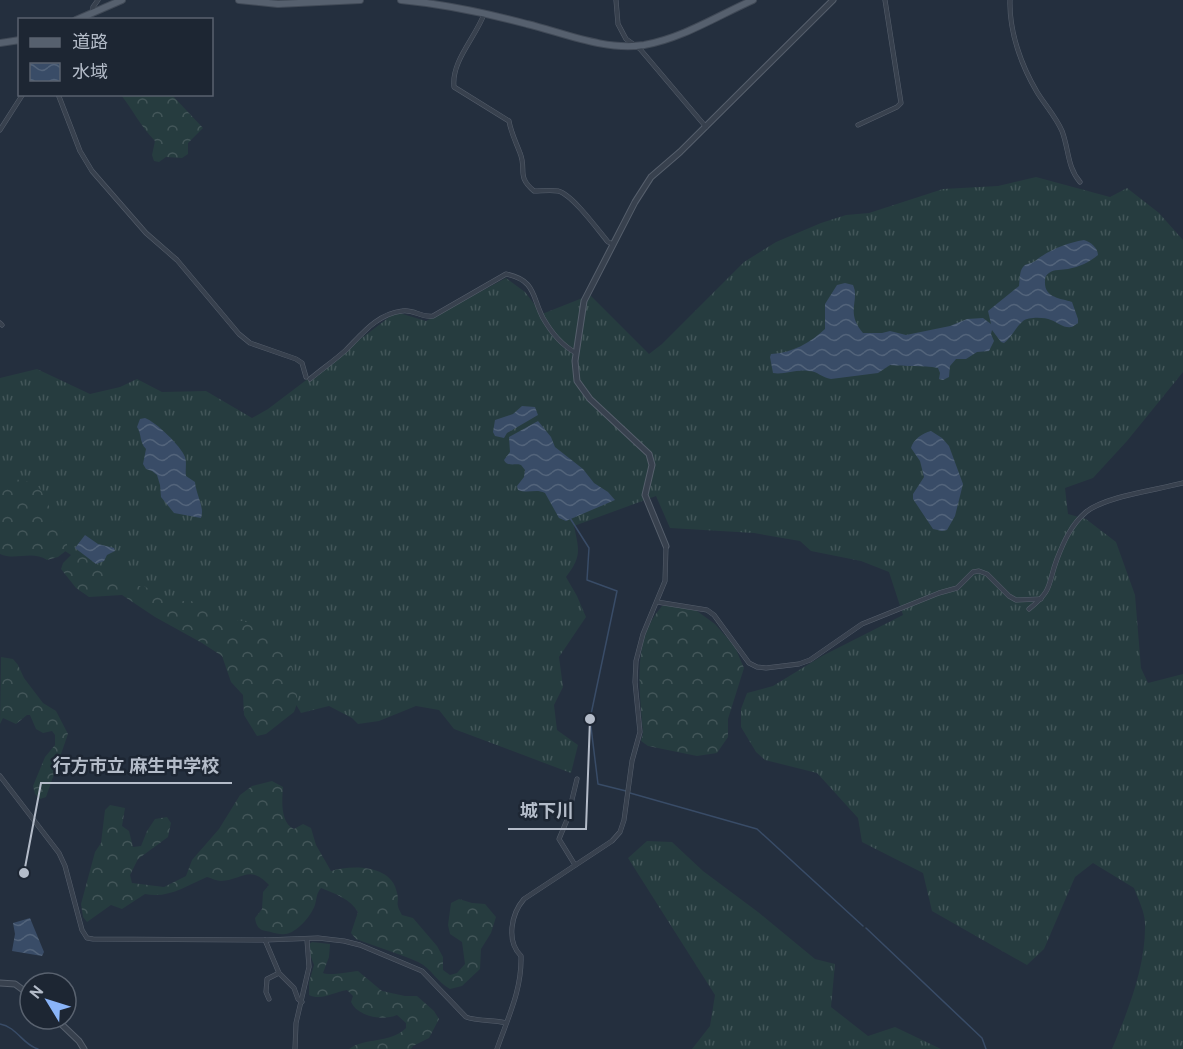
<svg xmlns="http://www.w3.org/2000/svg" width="1183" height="1049" viewBox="0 0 1183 1049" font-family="Overpass,'Noto Sans JP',sans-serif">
  <defs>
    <pattern id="grass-tufts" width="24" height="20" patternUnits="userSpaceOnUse" patternTransform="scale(1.5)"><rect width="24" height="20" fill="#263c3f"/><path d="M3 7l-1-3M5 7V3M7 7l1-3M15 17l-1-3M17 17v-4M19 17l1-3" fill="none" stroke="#435659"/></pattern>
    <pattern id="forest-crowns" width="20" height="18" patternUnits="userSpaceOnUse" patternTransform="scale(1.5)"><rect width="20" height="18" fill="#263c3f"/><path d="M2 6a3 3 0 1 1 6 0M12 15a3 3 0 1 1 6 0" fill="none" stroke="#435659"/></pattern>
    <pattern id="water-waves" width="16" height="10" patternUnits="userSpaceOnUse" patternTransform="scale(1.5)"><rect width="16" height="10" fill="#394c67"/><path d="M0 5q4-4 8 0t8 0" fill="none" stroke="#53647b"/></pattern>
  </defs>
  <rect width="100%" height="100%" fill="#242f3e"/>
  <!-- grass -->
  <g fill="url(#grass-tufts)">
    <path d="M 1036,177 L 1110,197 L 1127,188 L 1159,213 L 1183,240 L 1183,372 L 1127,441 L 1093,478 L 1065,488 L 1068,514 L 1086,519 L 1116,542 L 1135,595 L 1141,668 L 1148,683 L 1183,674 L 1183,1049 L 1112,1049 C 1128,1011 1146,966 1145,924 C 1145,912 1138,899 1134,888 L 1093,863 L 1075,877 L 1044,949 L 1027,965 L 932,911 L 923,873 L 862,842 L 858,818 L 817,773 L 765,760 L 756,752 L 741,727 L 741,709 L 747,693 L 773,686 L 822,656 L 903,615 L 889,572 L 861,561 L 811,551 L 800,541 L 754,533 L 670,528 L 656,496 L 574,526 C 579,550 582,556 566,577 L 577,596 L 586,617 L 559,657 L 563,687 L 554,705 L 557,730 L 578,745 L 571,773 L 454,729 L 439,710 L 416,706 L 379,721 L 358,724 L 352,718 L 329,706 L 301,713 L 275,669 L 88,566 L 48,540 L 0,498 L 0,378 L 37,369 L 90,394 L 120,387 L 137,379 L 162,392 L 206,391 L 252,418 L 268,409 L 396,312 L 426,321 L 506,278 L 525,292 L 542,314 L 590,295 L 649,354 L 662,344 L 744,262 L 776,242 L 821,223 L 846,215 L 869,213 L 943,189 L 998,186 Z"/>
    <path d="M 647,841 L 672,842 L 703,871 L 758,912 L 815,959 L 835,964 L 831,1007 L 868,1036 L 895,1027 L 941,1049 L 692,1049 L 710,1026 L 715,995 L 628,858 Z"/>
  </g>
  <!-- forest -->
  <g fill="url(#forest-crowns)">
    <path d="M 121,95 L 172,95 L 203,128 L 188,143 L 188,154 L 182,158 L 166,157 L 159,162 L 154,161 L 152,155 L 155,141 C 141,127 133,110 121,95 Z"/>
    <path d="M 10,478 L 34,483 L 41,490 L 51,510 L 67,527 L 67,550 L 58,557 L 47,560 C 32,550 15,561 0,554 L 0,482 Z"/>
    <path d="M 73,553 L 83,556 L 100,566 L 107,565 L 136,586 L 144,586 L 154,592 L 178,601 L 191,601 L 206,605 L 220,612 L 230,621 L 243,621 L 255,625 L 269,635 L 290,660 L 298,701 L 294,712 L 266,734 L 257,736 L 244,715 L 243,695 L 231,682 L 222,656 L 202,643 L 155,617 L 122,595 L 89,597 L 76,588 L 61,569 L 63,563 Z"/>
    <path d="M 671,605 L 697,611 L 715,624 L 735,647 L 744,668 L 728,719 L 728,737 L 717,753 L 697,756 L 648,746 L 641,741 L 643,733 C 640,690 631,641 662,606 Z"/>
    <path d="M 1,657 L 13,659 L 18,665 L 24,678 L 43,703 L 56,711 L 68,734 L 46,797 L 40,799 L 35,794 L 33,786 L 45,757 L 55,745 L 55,735 L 52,731 L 43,733 L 36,729 L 30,715 L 27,715 L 16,724 L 3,718 L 0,724 Z"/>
    <path d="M 272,781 L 283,787 C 282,800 280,823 294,829 L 303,824 L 311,828 L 316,845 L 331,871 C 351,865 392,864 397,893 C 400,904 394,901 402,915 L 413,918 L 437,946 L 443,957 L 443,970 L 450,975 L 457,973 L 465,964 L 462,942 L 450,934 L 448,925 L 451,903 L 459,899 L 472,903 L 485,904 L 496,917 L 491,933 L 481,949 L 480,969 L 462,986 L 450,989 C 437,982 431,968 418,962 C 398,953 377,947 356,939 L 351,933 L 358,912 C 350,899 336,894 321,888 C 316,894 317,898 315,905 C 311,916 297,933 285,934 C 279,935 272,932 266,931 C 259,930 256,926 255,918 L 262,909 L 263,892 L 269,885 C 250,864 242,880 221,881 C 217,881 211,878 207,877 C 186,886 168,899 145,894 L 122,909 L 111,905 L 87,922 L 83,917 L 81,904 L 95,852 L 101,843 L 105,810 L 110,805 L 125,808 L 122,826 L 129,831 L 133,847 L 141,846 L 147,831 L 155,819 L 167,817 L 171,823 L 168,837 L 138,859 L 130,875 L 132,883 L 164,887 L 186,876 L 192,860 L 219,829 L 240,795 L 252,786 Z"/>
    <path d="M 312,942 L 330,944 L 329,957 L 323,973 C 329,976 349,972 358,971 L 382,991 L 405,996 L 417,996 L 434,1011 L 439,1019 L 429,1038 L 413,1046 L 411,1049 L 349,1049 C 365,1037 390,1044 406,1028 L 406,1023 L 397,1015 C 383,1021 358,1017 351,1002 L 353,996 L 347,990 C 334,992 321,1001 309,995 L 309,982 L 314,965 L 307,946 Z"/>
  </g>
  <!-- water -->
  <g fill="url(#water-waves)">
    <path d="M 1084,240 C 1091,242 1098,248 1098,255 C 1090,262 1079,267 1068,269 C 1062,270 1054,269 1049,273 C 1046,275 1045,277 1045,281 C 1044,298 1060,298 1072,302 L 1078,319 L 1078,323 L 1072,327 C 1062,328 1059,323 1051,320 C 1044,317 1028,317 1023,321 C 1015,328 1012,337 1004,343 L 1001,342 L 992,330 L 991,334 L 994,341 L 989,351 L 977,352 L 966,359 L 956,359 L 950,366 L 949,377 L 943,380 L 939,379 L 940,373 L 938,368 C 922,365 906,367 890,365 L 878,373 L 831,379 C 822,378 818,371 808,371 C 796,369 784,375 773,373 L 770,357 L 771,354 C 792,353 810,343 825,329 L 825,304 L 837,285 L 845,283 L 853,285 C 860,301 845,312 863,333 L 882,333 L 890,331 L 906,335 L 950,326 L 967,319 L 983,318 L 991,324 L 988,311 L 1019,286 C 1020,280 1019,272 1023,267 C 1026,263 1031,264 1035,261 C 1049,250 1066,243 1084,240 Z"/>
    <path d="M 522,406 L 535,407 L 538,415 L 507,433 L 504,438 L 495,436 L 493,432 L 495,420 L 513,414 Z"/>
    <path d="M 145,418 C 156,422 181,446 185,457 C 187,463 185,470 186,476 L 195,482 C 196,495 205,507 201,518 L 174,513 L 161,497 L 160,485 L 157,475 L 152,471 L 146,469 L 143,464 L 146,449 C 139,442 142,434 137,427 L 140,419 Z"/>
    <path d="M 538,421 L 551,437 L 555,447 L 583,469 L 594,483 L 608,492 L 615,500 L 566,521 L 559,518 L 545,493 C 536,488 528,494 518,490 L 517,486 L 524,477 L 525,470 L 521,465 C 515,463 507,467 504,460 L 510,452 L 509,437 Z"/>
    <path d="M 931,431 L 942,438 L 949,446 L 963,484 L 955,516 L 947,530 L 942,531 L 933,529 L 913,499 L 913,494 L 924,477 L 920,461 L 911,448 C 913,440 922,433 931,431 Z"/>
    <path d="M 85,535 L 98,544 L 114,548 L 115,551 L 107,555 L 104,561 L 96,564 L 75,548 Z"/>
    <path d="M 30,918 L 44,952 L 42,956 L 12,951 L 15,934 L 13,923 Z"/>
  </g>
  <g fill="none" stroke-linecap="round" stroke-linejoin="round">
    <!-- stream -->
    <g stroke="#394c67" stroke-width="1.5">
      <path d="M 570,518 L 589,548 L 587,580 L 617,591 L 590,719 L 598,784 L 626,791"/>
      <path d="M 630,793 L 757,829 L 863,926"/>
      <path d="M 866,928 L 982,1038 L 986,1049"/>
      <path d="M 0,1024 C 17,1027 23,1045 38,1049"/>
    </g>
    <!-- minor casing -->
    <g stroke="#565f6c" stroke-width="5">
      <g id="minor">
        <path d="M 616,0 L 618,24 L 626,39 L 640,49 L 706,127"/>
        <path d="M 1010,0 C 1009,31 1021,65 1037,92 C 1045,105 1056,117 1062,131 C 1069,149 1067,167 1080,182"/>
        <path d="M 93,12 L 93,7 L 98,0"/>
        <path d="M 484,14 C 476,37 451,61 454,87 L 509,121 C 511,133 516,142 520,153 C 527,170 516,176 534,191 C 541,191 551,190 558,191 C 572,194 598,230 608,242 L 613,244"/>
        <path d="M 58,94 L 80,151 L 92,171 L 146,233 L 177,260 L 239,334 L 250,343 L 296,359 L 302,363 L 306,377"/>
        <path d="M 858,125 L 897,107 L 901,103 L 885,0"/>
        <path d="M 0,130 L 23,94"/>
        <path d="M 0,323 L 2,325"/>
        <path d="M 310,379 C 322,369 335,360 346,350 C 362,334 377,314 402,311 C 414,309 421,318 433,316 L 506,274 C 536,280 532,297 543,318 C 551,332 563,346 576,353"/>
        <path d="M 657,602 L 707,610 L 714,615 L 749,663 L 757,667 L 766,668 L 799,664 L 810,660 L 862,624 L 939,593 L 957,588 L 973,572 L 979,571 L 987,574 L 1009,596 L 1016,600 L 1041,599"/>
        <path d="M 1029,609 C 1054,589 1047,585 1057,559 C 1064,541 1071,525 1086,512 C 1106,496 1157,490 1183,483"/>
        <path d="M 0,776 L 59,853 L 65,866 L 82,930 L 87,938 L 93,939 L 265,940 L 318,938 L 344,941 L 360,945 L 422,971 L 466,1017 C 479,1022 493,1019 506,1023"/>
        <path d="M 575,865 L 559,839 L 567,820 L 577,779"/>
        <path d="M 265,940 L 279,973 L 294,988 L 298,999 L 302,1002"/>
        <path d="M 269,999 L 266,992 L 267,979 L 279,973"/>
        <path d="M 295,1049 L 296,1023 L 309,967 L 307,940"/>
        <path d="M 497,1049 C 508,1017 522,990 521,956 C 506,941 511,914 524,899 L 612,841 L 620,832 L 624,820 L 632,761 L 640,732 L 635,682 L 636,661 L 643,634 L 665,581 L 666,546"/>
      </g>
    </g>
    <!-- tertiary casing -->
    <g stroke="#565f6c" stroke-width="7">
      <g id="tertiary">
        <path d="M 666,546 L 645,495 L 652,465 L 649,454 L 590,399 L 577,381 L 575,361 L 584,301 L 635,202 L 651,177 L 680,152 L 833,0"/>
        <path d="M 0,983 L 15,984 L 30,995"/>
        <path d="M 56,1019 L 79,1041 L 84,1049"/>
      </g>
    </g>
    <!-- primary casing -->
    <g stroke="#414a57" stroke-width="8">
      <g id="primary">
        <path d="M 239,0 L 278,4 L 360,0"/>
        <path d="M 401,0 C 443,4 486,13 527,24 C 564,33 605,51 644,45 C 683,38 717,16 753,0"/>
        <path d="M 76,20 L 122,0"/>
        <path d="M 0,43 L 20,40"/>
      </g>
    </g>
    <!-- minor -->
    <use href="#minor" stroke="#38414e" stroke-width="4"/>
    <!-- tertiary -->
    <use href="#tertiary" stroke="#38414e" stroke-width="5"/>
    <!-- primary -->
    <use href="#primary" stroke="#56606e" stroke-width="6"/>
  </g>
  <!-- callouts -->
  <path fill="none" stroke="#b4bcc9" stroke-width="2" d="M24 873L41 783H232M590 719L586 829H508"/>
  <g fill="#b4bcc9" stroke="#1d2633" stroke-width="2">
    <circle cx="24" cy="873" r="6"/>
    <circle cx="590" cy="719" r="6"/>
  </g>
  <g font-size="18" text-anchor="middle" font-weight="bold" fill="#b4bcc9" stroke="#1d2633" stroke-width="5" stroke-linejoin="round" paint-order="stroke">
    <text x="136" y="772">行方市立 麻生中学校</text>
    <text x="547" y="817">城下川</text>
  </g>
  <!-- legend -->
  <rect x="18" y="18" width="195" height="78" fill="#1d2633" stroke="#59626f" stroke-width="1.5"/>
  <rect x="30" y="38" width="30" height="9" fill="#56606e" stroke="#59626f" stroke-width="1.5"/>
  <text x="72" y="48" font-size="18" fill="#b4bcc9">道路</text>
  <rect x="30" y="63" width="30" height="18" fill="url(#water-waves)" stroke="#59626f" stroke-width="1.5"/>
  <text x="72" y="78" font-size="18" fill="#b4bcc9">水域</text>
  <!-- north arrow -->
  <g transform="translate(48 1001) rotate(308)"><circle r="28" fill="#1d2633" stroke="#59626f" stroke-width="1.5"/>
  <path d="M0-4.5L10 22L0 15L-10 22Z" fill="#8ab4f8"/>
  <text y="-9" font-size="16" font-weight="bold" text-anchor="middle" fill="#b4bcc9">N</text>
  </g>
</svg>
